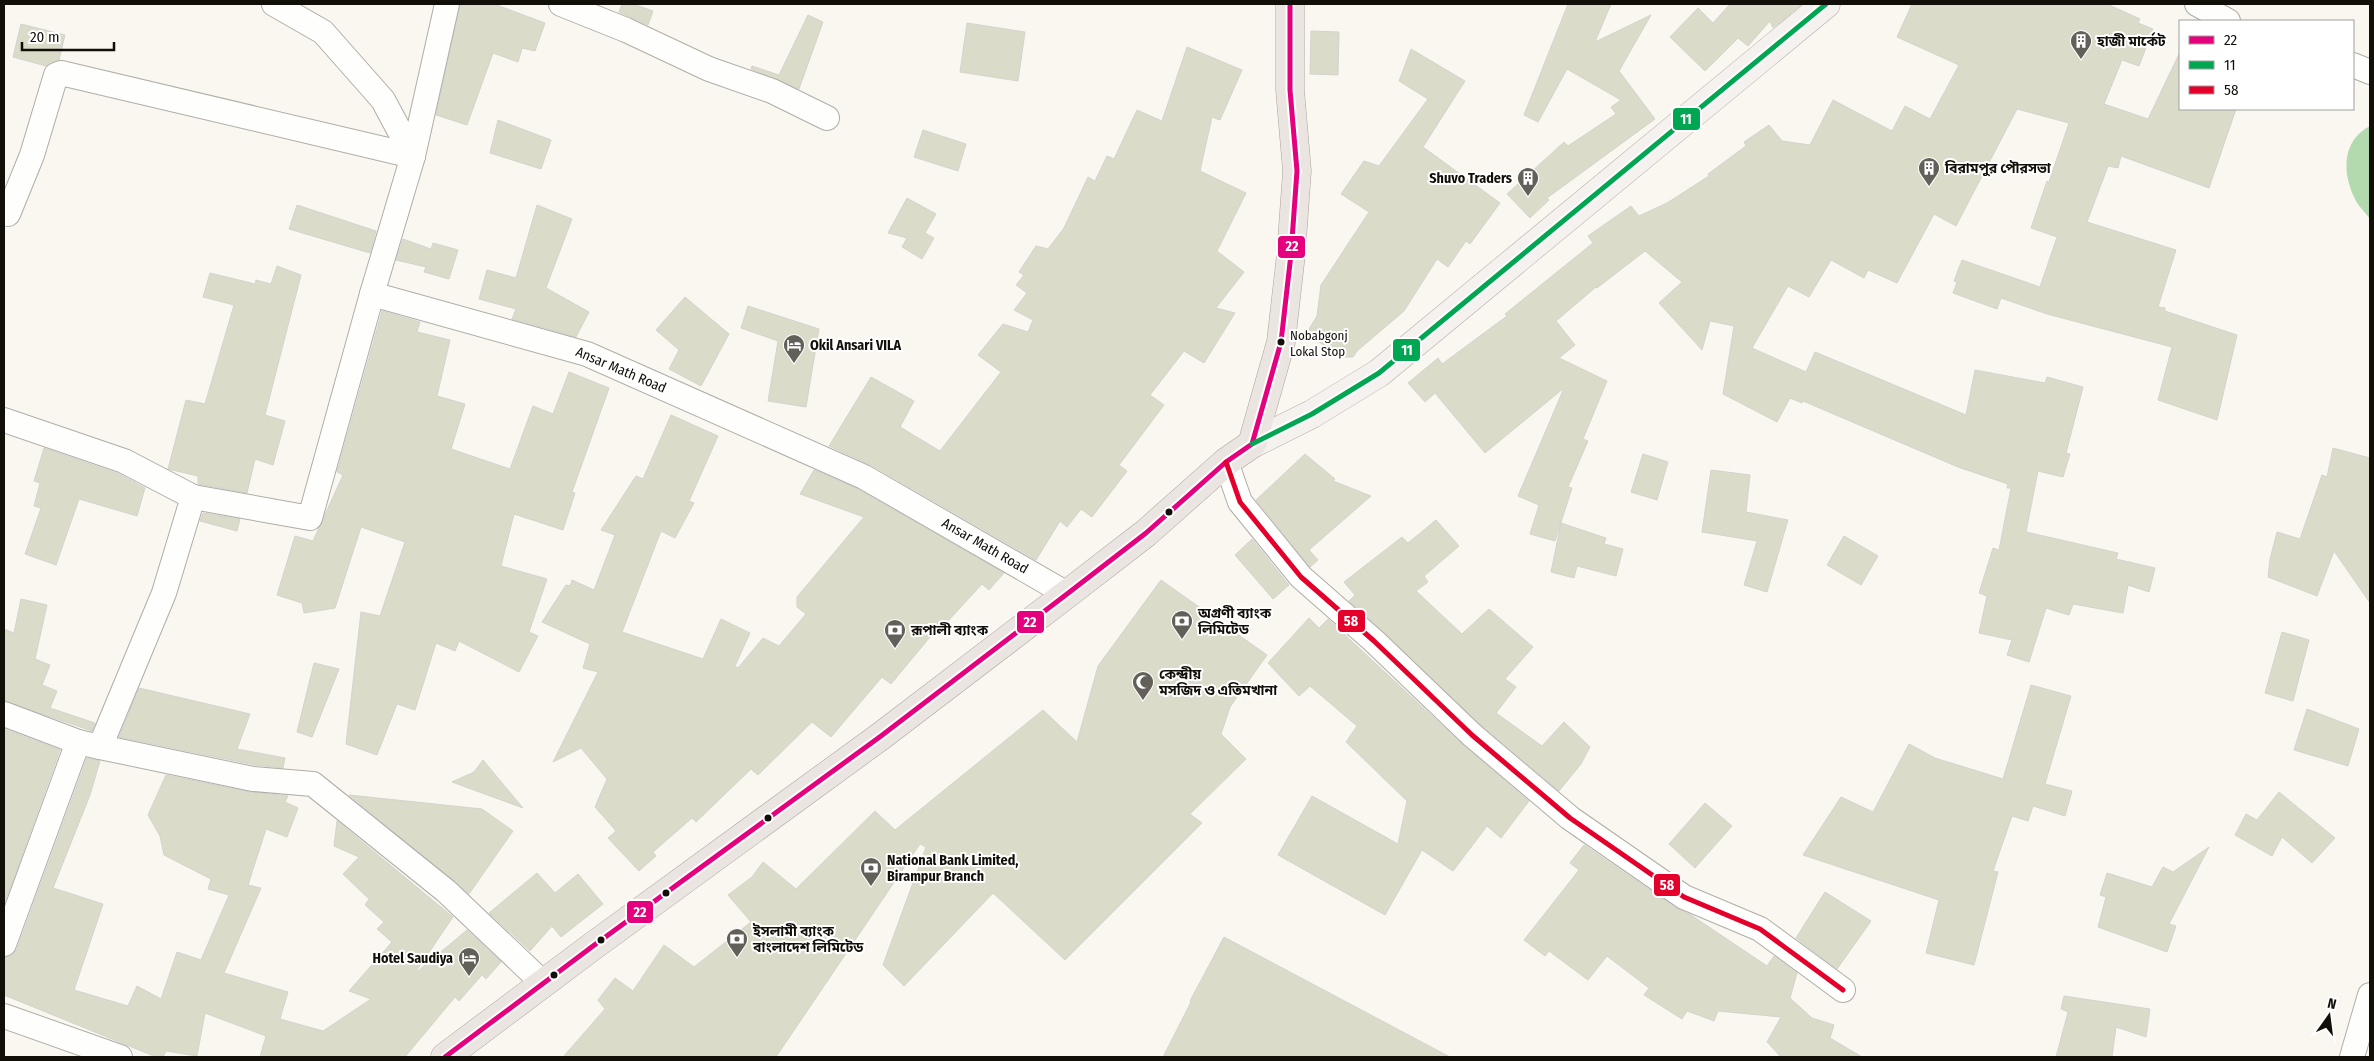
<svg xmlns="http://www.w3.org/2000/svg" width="2374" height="1061" viewBox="0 0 2374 1061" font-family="'Fira Sans Condensed','Noto Sans Bengali',sans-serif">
  <rect width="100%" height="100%" fill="#faf7f1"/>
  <!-- water -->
  <path fill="#b3d9ae" d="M 2370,126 L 2370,219 C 2366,213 2359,207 2356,201 C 2342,174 2341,141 2370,126 Z"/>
  <!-- building -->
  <g fill="#dbdbc9" stroke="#d4d3cd">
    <path d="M 460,4 L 494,4 L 545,23 L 535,51 L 522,48 L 518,62 L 493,53 L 467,125 L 436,115 Z"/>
    <path d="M 622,4 L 633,4 L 653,11 L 648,25 L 619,12 Z"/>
    <path d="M 1568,4 L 1611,4 L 1595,42 L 1651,15 L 1619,71 L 1655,119 L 1547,198 L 1549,200 L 1530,218 L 1507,194 L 1564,142 L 1568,146 L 1616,114 L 1611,107 L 1621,100 L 1567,69 L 1538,122 L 1524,115 Z"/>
    <path d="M 1730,4 L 1802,4 L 1773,28 L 1770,21 L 1748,46 L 1738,38 L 1705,71 L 1670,37 L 1698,8 L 1713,23 Z"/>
    <path d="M 1912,4 L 2107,4 L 2140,19 L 2138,23 L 2153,29 L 2139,66 L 2122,60 L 2104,104 L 2148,119 L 2180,52 L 2180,109 L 2236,109 L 2209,188 L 2121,156 L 2118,168 L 2108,166 L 2087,222 L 2176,250 L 2158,307 L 2165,308 L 2165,311 L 2237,335 L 2217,420 L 2158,400 L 2172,347 L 2047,314 L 2001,298 L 1997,309 L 1953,293 L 1957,282 L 1954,281 L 1962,260 L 2040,287 L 2057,237 L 2031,228 L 2047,181 L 2049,182 L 2069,123 L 2017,109 L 1956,226 L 1934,214 L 1897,283 L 1868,270 L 1864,278 L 1831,260 L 1809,297 L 1788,286 L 1752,348 L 1806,372 L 1815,352 L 1966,415 L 1975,370 L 2045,383 L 2047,377 L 2083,387 L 2066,453 L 2070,454 L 2063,477 L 2038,471 L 2026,532 L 2118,553 L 2116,559 L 2155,568 L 2149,592 L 2128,585 L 2123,613 L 2073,604 L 2069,615 L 2046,608 L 2029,662 L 2007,655 L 2012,640 L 1979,633 L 1987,596 L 1979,593 L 1993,548 L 1999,550 L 2011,488 L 2007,488 L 2008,484 L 1958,467 L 1803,401 L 1802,403 L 1790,398 L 1777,422 L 1723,394 L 1734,326 L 1710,321 L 1702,350 L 1659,303 L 1682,282 L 1645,251 L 1597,288 L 1596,287 L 1556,321 L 1575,345 L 1559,358 L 1607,381 L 1583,439 L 1588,441 L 1568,487 L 1572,488 L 1555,541 L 1530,534 L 1539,505 L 1518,496 L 1564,388 L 1485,453 L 1435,393 L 1425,402 L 1408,383 L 1438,358 L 1442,364 L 1507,316 L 1505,314 L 1593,243 L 1588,236 L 1631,206 L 1639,216 L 1667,203 L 1709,176 L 1708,174 L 1746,146 L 1744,142 L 1769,125 L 1782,141 L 1810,145 L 1833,100 L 1892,131 L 1905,106 L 1930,119 L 1959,65 L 1897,37 Z"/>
    <path d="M 808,15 L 823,22 L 799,89 L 751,69 L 752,66 L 779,75 Z"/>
    <path d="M 967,23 L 1025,32 L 1018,81 L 960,72 Z"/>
    <path d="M 21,24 L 65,35 L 59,60 L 46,66 L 13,57 Z"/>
    <path d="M 1311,31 L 1339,32 L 1338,75 L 1310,74 Z"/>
    <path d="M 1187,47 L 1242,70 L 1220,120 L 1212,117 L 1200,171 L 1246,193 L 1217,251 L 1244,272 L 1216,308 L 1235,313 L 1204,363 L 1184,351 L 1150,395 L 1164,405 L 1119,465 L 1127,471 L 1092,517 L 1081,509 L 1067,527 L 1060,521 L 1036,560 L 871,465 L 829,446 L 871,377 L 914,401 L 900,427 L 940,451 L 1001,372 L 978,355 L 1003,324 L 1028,332 L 1033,320 L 1014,310 L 1027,293 L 1016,285 L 1024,275 L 1019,272 L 1036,246 L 1048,249 L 1064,228 L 1088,177 L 1095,181 L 1107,156 L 1114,159 L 1137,110 L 1162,121 Z"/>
    <path d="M 1411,49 L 1465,81 L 1423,147 L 1500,203 L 1470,244 L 1466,241 L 1448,267 L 1437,259 L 1404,311 L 1357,351 L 1353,357 L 1343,357 L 1306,334 L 1317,316 L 1321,285 L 1369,212 L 1341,194 L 1364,161 L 1379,166 L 1428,99 L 1399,81 Z"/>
    <path d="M 498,120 L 551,140 L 541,169 L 490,153 Z"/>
    <path d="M 923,130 L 966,144 L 958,171 L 914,157 Z"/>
    <path d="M 907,198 L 936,214 L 925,233 L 934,238 L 922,259 L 902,247 L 907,238 L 888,233 Z"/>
    <path d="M 297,205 L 376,231 L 370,253 L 289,229 Z"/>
    <path d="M 537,205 L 572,219 L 546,288 L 589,312 L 576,337 L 512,319 L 516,309 L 479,299 L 487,270 L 516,278 Z"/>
    <path d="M 403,239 L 431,249 L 433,243 L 458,250 L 449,279 L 424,272 L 426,267 L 396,260 Z"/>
    <path d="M 277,266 L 301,275 L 265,415 L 285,421 L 273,465 L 255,459 L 247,493 L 198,484 L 198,476 L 168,469 L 186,400 L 205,404 L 234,305 L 203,297 L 210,273 L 255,284 L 256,280 L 271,284 Z"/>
    <path d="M 685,297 L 729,334 L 701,386 L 669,369 L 679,350 L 656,330 Z"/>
    <path d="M 748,306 L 819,329 L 806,407 L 768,401 L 778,341 L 741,328 Z"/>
    <path d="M 382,311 L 420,322 L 417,332 L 450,340 L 437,396 L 465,404 L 451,449 L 510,469 L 533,406 L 553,414 L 569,372 L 609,388 L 572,492 L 575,493 L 563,530 L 514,514 L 501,566 L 547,579 L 529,632 L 538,636 L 519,672 L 459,641 L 455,651 L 436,643 L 415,710 L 397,704 L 377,755 L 346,744 L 361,612 L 380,616 L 405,542 L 361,527 L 335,608 L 304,613 L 302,603 L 277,595 L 295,536 L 313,541 L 343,475 L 337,472 Z"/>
    <path d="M 671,415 L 718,436 L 689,501 L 694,503 L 675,538 L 661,531 L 622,632 L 703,659 L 721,619 L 750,633 L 735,666 L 738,668 L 763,638 L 779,646 L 806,614 L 797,607 L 797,597 L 864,517 L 800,494 L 814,470 L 858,489 L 1004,573 L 989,590 L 982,584 L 948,621 L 945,619 L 891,684 L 882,677 L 831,737 L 812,722 L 758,775 L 751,769 L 696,822 L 692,818 L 653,852 L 656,856 L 639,871 L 608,838 L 616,831 L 595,807 L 607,779 L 581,748 L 553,762 L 598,672 L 583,668 L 590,644 L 542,622 L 566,585 L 570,586 L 572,580 L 594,590 L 615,535 L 601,530 L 636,476 L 643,479 Z"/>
    <path d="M 44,448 L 119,474 L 145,488 L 137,516 L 79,499 L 56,565 L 25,554 L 41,508 L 34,506 L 40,483 L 34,481 Z"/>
    <path d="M 2333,448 L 2370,458 L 2370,603 L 2334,551 L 2317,596 L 2268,577 L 2270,559 L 2277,532 L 2300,539 L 2322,475 L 2327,477 Z"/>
    <path d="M 1305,454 L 1335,479 L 1333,481 L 1371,496 L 1309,550 L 1318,560 L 1310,567 L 1256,500 Z"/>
    <path d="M 1643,454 L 1668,462 L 1657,500 L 1631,492 Z"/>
    <path d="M 1711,470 L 1750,475 L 1746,512 L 1788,520 L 1767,592 L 1744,585 L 1757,541 L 1702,532 Z"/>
    <path d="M 203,513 L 240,519 L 237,531 L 200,521 Z"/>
    <path d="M 1436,520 L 1459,546 L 1424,576 L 1428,582 L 1416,591 L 1462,634 L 1489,609 L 1533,647 L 1505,679 L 1516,687 L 1496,713 L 1542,746 L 1564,722 L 1590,747 L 1581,764 L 1559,791 L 1481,725 L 1349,601 L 1355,595 L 1344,582 L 1402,537 L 1408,543 Z"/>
    <path d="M 1561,523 L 1606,538 L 1604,544 L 1623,549 L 1616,576 L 1577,566 L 1574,578 L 1551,572 Z"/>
    <path d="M 1844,536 L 1878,556 L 1861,585 L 1827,565 Z"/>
    <path d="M 1252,539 L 1289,585 L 1273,599 L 1235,555 Z"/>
    <path d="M 1161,580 L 1267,655 L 1230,707 L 1221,734 L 1246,759 L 1190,814 L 1202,823 L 1065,960 L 993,893 L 904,986 L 883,965 L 926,847 L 920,844 L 776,1057 L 563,1057 L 605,1009 L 598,1000 L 615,978 L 633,991 L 664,945 L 694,967 L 751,922 L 728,895 L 752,877 L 763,862 L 796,889 L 875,811 L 895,830 L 1043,710 L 1077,742 L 1098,666 Z"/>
    <path d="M 21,599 L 47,605 L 35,659 L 50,665 L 42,685 L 57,691 L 50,708 L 95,723 L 92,731 L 4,701 L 4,629 L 14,633 Z"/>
    <path d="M 1309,618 L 1319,628 L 1328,619 L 1463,745 L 1529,801 L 1501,838 L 1487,826 L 1453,871 L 1422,850 L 1385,915 L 1278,855 L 1312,796 L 1398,844 L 1407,801 L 1346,742 L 1357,726 L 1310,686 L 1299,696 L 1268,663 Z"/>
    <path d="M 2282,632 L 2309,640 L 2293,701 L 2265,693 Z"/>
    <path d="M 314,663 L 339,669 L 312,737 L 297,732 Z"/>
    <path d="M 2031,685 L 2071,696 L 2045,784 L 2072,791 L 2065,816 L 2033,806 L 2028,821 L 2012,816 L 1993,871 L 1998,872 L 1974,965 L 1926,953 L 1939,900 L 1803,855 L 1841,797 L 1873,812 L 1909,744 L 1935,758 L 2003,779 Z"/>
    <path d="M 139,688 L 250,714 L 237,749 L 285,758 L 283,768 L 255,765 L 119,737 Z"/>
    <path d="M 2307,709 L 2359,729 L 2348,766 L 2294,750 Z"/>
    <path d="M 4,729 L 60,750 L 4,905 Z"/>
    <path d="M 87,758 L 100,761 L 90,795 L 53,888 L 103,904 L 74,990 L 128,1006 L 137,986 L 161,999 L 177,952 L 201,960 L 229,895 L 208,889 L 211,879 L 164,855 L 160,836 L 148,815 L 166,775 L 250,792 L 288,796 L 285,802 L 298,808 L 287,837 L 266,829 L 248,885 L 261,888 L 224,973 L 288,992 L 280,1019 L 323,1031 L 371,999 L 349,991 L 392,942 L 377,929 L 384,922 L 365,905 L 369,899 L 343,874 L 359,857 L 334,846 L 337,821 L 453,917 L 417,970 L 418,971 L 467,930 L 501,962 L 486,979 L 482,975 L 459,1001 L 455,997 L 405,1057 L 260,1057 L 266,1036 L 205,1013 L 197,1056 L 166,1051 L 163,1057 L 156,1057 L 4,995 L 4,957 L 12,955 L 17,949 Z"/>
    <path d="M 483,760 L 523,808 L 452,782 L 474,772 Z"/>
    <path d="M 2279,792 L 2335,838 L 2312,863 L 2282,837 L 2272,856 L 2235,835 L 2246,814 L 2257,820 Z"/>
    <path d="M 349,795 L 482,809 L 513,831 L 469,894 Z"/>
    <path d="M 1705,803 L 1732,826 L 1695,868 L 1669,844 Z"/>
    <path d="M 1584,845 L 1676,908 L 1691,915 L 1767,966 L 1774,956 L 1797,973 L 1790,998 L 1812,1018 L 1834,1025 L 1830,1038 L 1862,1057 L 1781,1057 L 1767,1042 L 1781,1017 L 1718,1011 L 1714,1021 L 1687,1011 L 1682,1019 L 1644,995 L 1649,988 L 1607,956 L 1588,980 L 1549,951 L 1545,956 L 1524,940 L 1579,870 L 1570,863 Z"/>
    <path d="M 2209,847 L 2169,924 L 2176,926 L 2167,952 L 2098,927 L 2106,897 L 2100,895 L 2107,873 L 2152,887 L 2163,867 L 2173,872 Z"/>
    <path d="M 537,873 L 555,893 L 578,874 L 603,904 L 561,937 L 552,926 L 530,951 L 489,913 Z"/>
    <path d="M 1825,892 L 1871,921 L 1837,969 L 1796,938 Z"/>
    <path d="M 1224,937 L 1450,1057 L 1163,1057 L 1191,1002 L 1190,1001 Z"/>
    <path d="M 2064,996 L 2150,1009 L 2146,1037 L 2116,1027 L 2112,1057 L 2056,1057 L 2068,1012 L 2061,1009 Z"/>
  </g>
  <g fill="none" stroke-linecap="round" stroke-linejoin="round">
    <!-- minor casing -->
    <g stroke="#b0ada7" stroke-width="26">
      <g id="minor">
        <path d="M 274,4 L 323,32 L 383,100 L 413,156"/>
        <path d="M 447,4 L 413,156 L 372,294 L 587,354 L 864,477 L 1067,594"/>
        <path d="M 561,4 L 626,30 L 709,69 L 772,91 L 827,118"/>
        <path d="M 2197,4 L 2228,21"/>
        <path d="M 2353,65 L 2370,72"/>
        <path d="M 4,213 L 8,214 L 32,155 L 56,75 L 61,73 L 413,156"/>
        <path d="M 4,420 L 124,461 L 193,497"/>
        <path d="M 1226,462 L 1240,502 L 1301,577 L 1374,641 L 1472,735 L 1570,818 L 1684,897 L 1760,929 L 1843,990"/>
        <path d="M 4,714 L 78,742 L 100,747 L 253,779 L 313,784 L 446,891 L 544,984"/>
        <path d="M 100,747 L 164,593 L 193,497 L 310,518 L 372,294"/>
        <path d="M 4,944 L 78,742"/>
        <path d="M 4,1016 L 120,1057"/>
        <path d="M 2352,1057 L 2370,995"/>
      </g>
    </g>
    <!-- secondary casing -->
    <g stroke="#b0ada7" stroke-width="29">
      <path id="secondary" d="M 1252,444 L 1312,414 L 1379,373 L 1826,4"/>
    </g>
    <!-- primary casing -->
    <g stroke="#ada298" stroke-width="29">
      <path id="primary" d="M 445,1057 L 593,946 L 881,736 L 1067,594 L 1146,533 L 1226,462 L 1252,444 L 1281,342 L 1291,254 L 1297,171 L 1290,90 L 1290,4"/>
    </g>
    <!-- minor -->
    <use href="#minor" stroke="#fefefd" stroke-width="24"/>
    <!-- secondary -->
    <use href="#secondary" stroke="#f5f1ee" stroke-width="28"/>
    <!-- primary -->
    <use href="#primary" stroke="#ebe5e1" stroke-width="28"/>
    <!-- bus-1 casing -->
    <g stroke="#fff" stroke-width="9">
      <path id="bus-1" d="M 445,1057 L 593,946 L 881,736 L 1067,594 L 1146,533 L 1226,462 L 1252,444 L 1281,342 L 1291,254 L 1297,171 L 1290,90 L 1290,4"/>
    </g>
    <!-- bus-2 casing -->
    <g stroke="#fff" stroke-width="9">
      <path id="bus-2" d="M 1252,444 L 1312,414 L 1379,373 L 1826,4"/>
    </g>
    <!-- bus-3 casing -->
    <g stroke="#fff" stroke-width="9">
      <path id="bus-3" d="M 1226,462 L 1240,502 L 1301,577 L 1374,641 L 1472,735 L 1570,818 L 1684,897 L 1760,929 L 1843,990"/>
    </g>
    <!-- bus-1 -->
    <use href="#bus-1" stroke="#e5007d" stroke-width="5"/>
    <!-- bus-2 -->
    <use href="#bus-2" stroke="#00a651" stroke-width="5"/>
    <!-- bus-3 -->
    <use href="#bus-3" stroke="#e4002b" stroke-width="5"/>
  </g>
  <!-- icons -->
  <defs>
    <g id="building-pin" transform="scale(1.125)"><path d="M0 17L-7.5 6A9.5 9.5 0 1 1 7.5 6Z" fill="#63605a" stroke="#fff"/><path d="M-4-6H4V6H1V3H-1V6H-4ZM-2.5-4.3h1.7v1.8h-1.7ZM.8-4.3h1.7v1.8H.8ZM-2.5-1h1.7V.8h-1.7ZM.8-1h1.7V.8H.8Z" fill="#fff"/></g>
    <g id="hotel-pin" transform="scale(1.125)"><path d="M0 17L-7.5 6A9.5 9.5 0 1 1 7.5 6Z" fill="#63605a" stroke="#fff"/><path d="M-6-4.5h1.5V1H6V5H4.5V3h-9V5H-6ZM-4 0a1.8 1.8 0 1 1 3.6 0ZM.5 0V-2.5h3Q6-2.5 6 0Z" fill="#fff"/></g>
    <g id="bank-pin" transform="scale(1.125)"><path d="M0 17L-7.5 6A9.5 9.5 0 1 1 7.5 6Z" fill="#63605a" stroke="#fff"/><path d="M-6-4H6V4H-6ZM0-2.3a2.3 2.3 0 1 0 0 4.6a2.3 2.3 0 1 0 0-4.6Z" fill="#fff"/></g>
    <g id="mosque-pin" transform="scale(1.125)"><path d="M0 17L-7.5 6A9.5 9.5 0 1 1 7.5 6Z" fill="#63605a" stroke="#fff"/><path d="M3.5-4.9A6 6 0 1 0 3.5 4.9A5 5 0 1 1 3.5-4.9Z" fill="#fff"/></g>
  </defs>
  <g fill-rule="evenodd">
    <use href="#building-pin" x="2081" y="41"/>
    <use href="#building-pin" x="1929" y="168"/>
    <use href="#building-pin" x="1528" y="178"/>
    <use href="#hotel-pin" x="794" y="345"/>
    <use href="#bank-pin" x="1182" y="621"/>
    <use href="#bank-pin" x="895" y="630"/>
    <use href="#mosque-pin" x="1143" y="682"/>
    <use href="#bank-pin" x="871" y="868"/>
    <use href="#bank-pin" x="737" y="939"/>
    <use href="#hotel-pin" x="469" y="958"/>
  </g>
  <!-- markers -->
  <g fill="#120f09" stroke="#fff" stroke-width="2">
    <circle cx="1281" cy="342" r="4.5"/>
    <circle cx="1169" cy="512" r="4.5"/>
    <circle cx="768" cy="818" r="4.5"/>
    <circle cx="666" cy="893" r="4.5"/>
    <circle cx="601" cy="940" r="4.5"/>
    <circle cx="554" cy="975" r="4.5"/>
  </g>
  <g text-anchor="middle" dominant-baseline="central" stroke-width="4" stroke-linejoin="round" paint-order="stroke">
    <!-- bus labels -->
    <g font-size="13" fill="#120f09" stroke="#fff" text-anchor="start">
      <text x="1290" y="335">Nobabgonj<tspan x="1290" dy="16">Lokal Stop</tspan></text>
    </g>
    <!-- poi labels -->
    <g font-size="14" font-weight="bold" fill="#120f09" stroke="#fff" text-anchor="start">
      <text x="2097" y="41">হাজী মার্কেট</text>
      <text x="1945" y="168">বিরামপুর পৌরসভা</text>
      <text x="1512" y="178" text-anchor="end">Shuvo Traders</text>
      <text x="810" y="345">Okil Ansari VILA</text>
      <text x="1198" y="613">অগ্রণী ব্যাংক<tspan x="1198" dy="16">লিমিটেড</tspan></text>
      <text x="911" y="630">রূপালী ব্যাংক</text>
      <text x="1159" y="674">কেন্দ্রীয়<tspan x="1159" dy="16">মসজিদ ও এতিমখানা</tspan></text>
      <text x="887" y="860">National Bank Limited,<tspan x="887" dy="16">Birampur Branch</tspan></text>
      <text x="753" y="931">ইসলামী ব্যাংক<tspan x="753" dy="16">বাংলাদেশ লিমিটেড</tspan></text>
      <text x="453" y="958" text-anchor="end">Hotel Saudiya</text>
    </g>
    <!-- street labels -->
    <g font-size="14" fill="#120f09" stroke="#fff">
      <text transform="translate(621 370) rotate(23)">Ansar Math Road</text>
      <text transform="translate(985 546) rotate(30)">Ansar Math Road</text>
    </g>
  </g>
  <g stroke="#fff" stroke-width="2">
    <rect x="1672" y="107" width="29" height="24" rx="5" fill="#00a651"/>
    <rect x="1277" y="235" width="29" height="24" rx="5" fill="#e5007d"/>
    <rect x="1392" y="338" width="29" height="24" rx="5" fill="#00a651"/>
    <rect x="1337" y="609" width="29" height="24" rx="5" fill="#e4002b"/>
    <rect x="1016" y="610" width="29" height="24" rx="5" fill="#e5007d"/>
    <rect x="1653" y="873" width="28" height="24" rx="5" fill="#e4002b"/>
    <rect x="626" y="900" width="28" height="24" rx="5" fill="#e5007d"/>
  </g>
  <g font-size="14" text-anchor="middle" font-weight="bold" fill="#fff">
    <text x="1686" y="124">11</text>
    <text x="1292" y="251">22</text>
    <text x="1407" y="355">11</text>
    <text x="1351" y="626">58</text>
    <text x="1030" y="627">22</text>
    <text x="1667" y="890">58</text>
    <text x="640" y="917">22</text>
  </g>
  <!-- border -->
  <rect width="2374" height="1061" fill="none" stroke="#120f09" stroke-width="10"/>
  <!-- legend -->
  <rect x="2179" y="20" width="175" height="90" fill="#ffffff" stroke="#a09f9d"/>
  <rect x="2189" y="36" width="25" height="8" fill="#e5007d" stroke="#a09f9d"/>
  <text x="2224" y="45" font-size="15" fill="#120f09">22</text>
  <rect x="2189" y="61" width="25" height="8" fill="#00a651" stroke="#a09f9d"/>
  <text x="2224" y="70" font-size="15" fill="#120f09">11</text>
  <rect x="2189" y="86" width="25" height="8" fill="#e4002b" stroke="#a09f9d"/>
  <text x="2224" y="95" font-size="15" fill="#120f09">58</text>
  <!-- north arrow -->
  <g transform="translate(2329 1016) rotate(14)" stroke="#ffffff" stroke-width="4" paint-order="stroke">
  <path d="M0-4L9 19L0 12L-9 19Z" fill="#120f09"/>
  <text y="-8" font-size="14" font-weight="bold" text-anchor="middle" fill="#120f09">N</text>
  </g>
  <!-- scale -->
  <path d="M22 42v8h92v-8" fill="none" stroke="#120f09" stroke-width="2.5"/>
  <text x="30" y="42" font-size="15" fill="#120f09" stroke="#ffffff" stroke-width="4" paint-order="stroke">20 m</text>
</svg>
